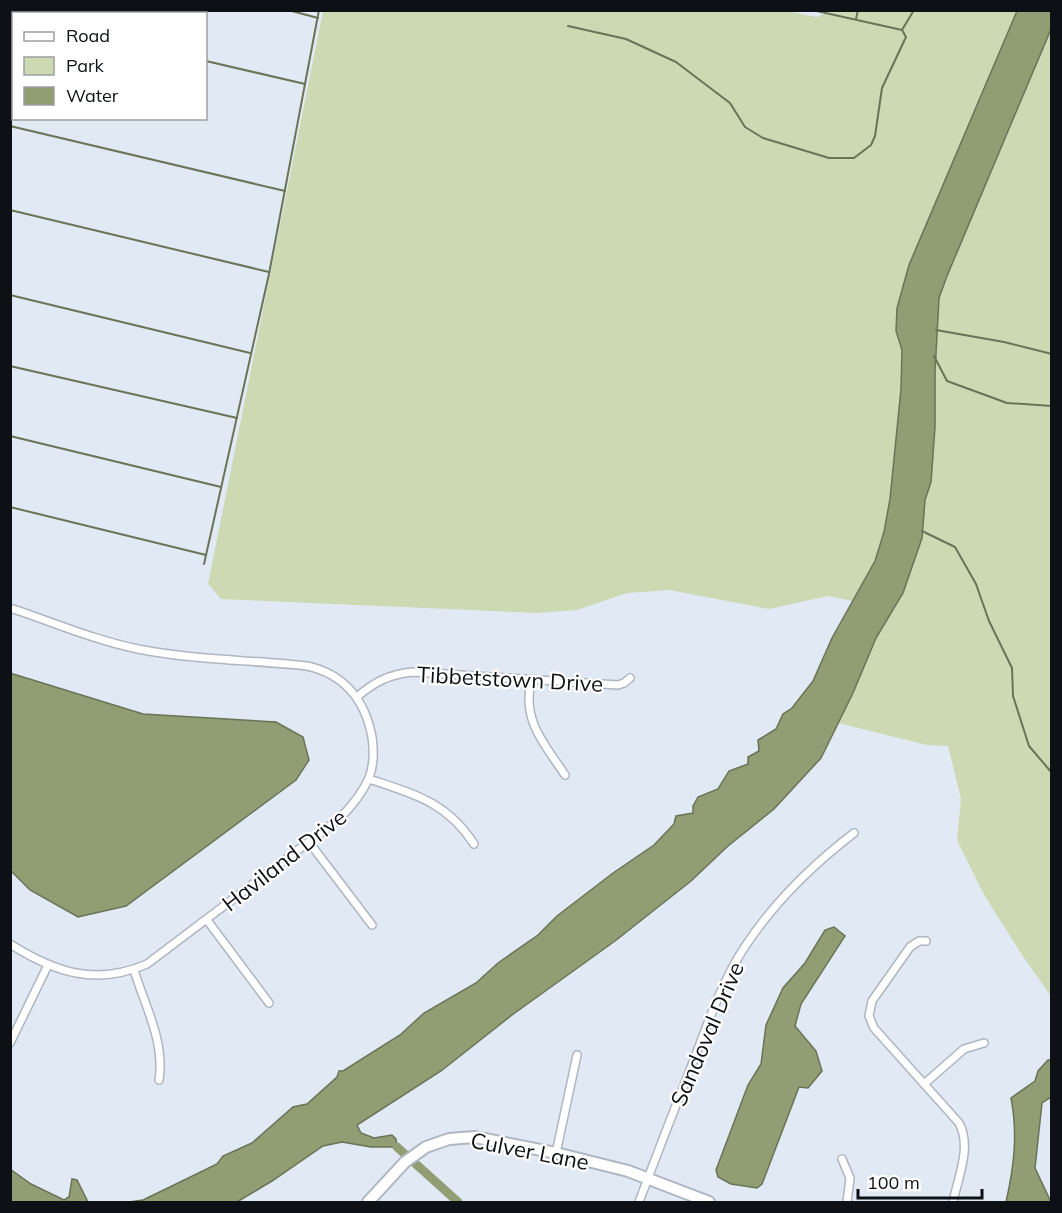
<svg xmlns="http://www.w3.org/2000/svg" width="1062" height="1213" viewBox="0 0 1062 1213" font-family="Mulish,sans-serif">
  <rect width="100%" height="100%" fill="#e1e9f5"/>
  <!-- green -->
  <g fill="#cdd9b3">
    <path d="M 781,10 L 817,17 L 832,10 L 1017,11 L 906,276 L 897,308 L 896,331 L 902,350 L 901,389 L 890,499 L 884,532 L 875,561 L 852,601 L 828,596 L 769,609 L 669,590 L 627,593 L 577,610 L 537,613 L 221,599 L 208,584 L 323,11 Z"/>
    <path d="M 1051,29 L 1051,996 L 1022,955 L 983,893 L 957,840 L 961,799 L 948,746 L 927,745 L 838,723 L 876,638 L 903,593 L 922,538 L 925,500 L 931,482 L 935,427 L 935,372 L 939,298 L 947,276 Z"/>
  </g>
  <!-- water -->
  <g fill="#919e73" stroke="#697356" stroke-width="1.5">
    <path d="M 1017,11 L 1051,11 L 1051,29 L 947,276 L 939,298 L 935,372 L 935,427 L 931,482 L 925,500 L 922,538 L 903,593 L 876,638 L 853,693 L 821,758 L 774,809 L 728,846 L 691,881 L 615,941 L 512,1015 L 441,1071 L 357,1125 L 361,1133 L 374,1138 L 392,1135 L 396,1139 L 397,1147 L 371,1147 L 342,1142 L 323,1146 L 272,1181 L 237,1202 L 129,1202 L 143,1200 L 174,1185 L 217,1164 L 223,1156 L 252,1143 L 293,1107 L 307,1104 L 337,1077 L 339,1071 L 343,1071 L 400,1035 L 424,1013 L 476,983 L 498,963 L 538,935 L 557,916 L 613,873 L 654,845 L 674,824 L 676,816 L 693,813 L 693,806 L 698,797 L 718,789 L 729,771 L 748,764 L 748,757 L 759,751 L 758,740 L 776,729 L 783,714 L 792,708 L 813,681 L 832,638 L 875,561 L 884,532 L 890,499 L 901,389 L 902,350 L 896,331 L 897,308 L 909,265 Z"/>
    <path d="M 10,673 L 143,714 L 276,722 L 303,737 L 309,760 L 296,780 L 126,906 L 78,917 L 30,890 L 11,871 Z"/>
    <path d="M 834,927 L 845,936 L 801,1004 L 795,1026 L 816,1051 L 822,1071 L 808,1088 L 799,1087 L 762,1184 L 757,1188 L 731,1184 L 718,1177 L 716,1170 L 748,1085 L 761,1064 L 766,1025 L 783,988 L 805,963 L 825,930 Z"/>
    <path d="M 1048,1060 L 1051,1060 L 1051,1097 L 1042,1103 L 1035,1168 L 1051,1202 L 1006,1202 C 1014,1167 1018,1134 1011,1098 L 1035,1081 L 1038,1071 Z"/>
    <path d="M 10,1169 L 31,1184 L 64,1200 L 69,1197 L 72,1179 L 77,1180 L 88,1202 L 11,1202 Z"/>
  </g>
  <g fill="none" stroke-linecap="round" stroke-linejoin="round">
    <!-- stream -->
    <g stroke="#697356" stroke-width="2">
      <path d="M 288,10 L 318,18"/>
      <path d="M 812,10 L 902,30"/>
      <path d="M 856,19 L 858,10"/>
      <path d="M 568,26 L 626,39 L 676,62 L 730,103 L 745,127 L 763,138 L 829,158 L 854,158 L 871,145 L 875,136 L 882,88 L 906,37 L 902,30"/>
      <path d="M 902,30 L 914,10"/>
      <path d="M 206,61 L 305,84"/>
      <path d="M 10,126 L 285,191"/>
      <path d="M 10,210 L 269,272"/>
      <path d="M 10,295 L 250,353"/>
      <path d="M 936,330 L 1004,342 L 1052,354"/>
      <path d="M 934,356 L 947,381 L 1007,403 L 1052,406"/>
      <path d="M 10,366 L 237,418"/>
      <path d="M 10,436 L 221,487"/>
      <path d="M 10,507 L 206,555"/>
      <path d="M 922,531 L 955,547 L 976,584 L 989,621 L 1012,668 L 1013,696 L 1029,746 L 1052,773"/>
      <path d="M 204,564 L 269,274 L 319,10"/>
    </g>
    <!-- canal -->
    <path stroke="#919e73" stroke-width="9" d="M 397,1147 L 458,1202"/>
    <!-- street casing -->
    <g stroke="#aeb6c1" stroke-width="10">
      <g id="street">
        <path d="M 10,608 C 53,622 94,640 138,649 C 193,660 251,660 307,666 C 344,674 365,700 372,737 C 374,751 374,765 369,778 C 362,794 351,807 339,819 L 147,964 C 96,986 56,973 10,944"/>
        <path d="M 531,681 C 522,721 544,743 565,775"/>
        <path d="M 357,697 C 374,682 390,674 413,672 L 618,685 L 624,683 L 630,678"/>
        <path d="M 369,779 C 414,794 447,802 474,844"/>
        <path d="M 309,842 L 372,925"/>
        <path d="M 207,920 L 269,1003"/>
        <path d="M 926,941 L 919,941 L 910,947 L 872,1001 L 869,1016 L 874,1028 L 959,1123 C 972,1147 958,1177 953,1202"/>
        <path d="M 134,970 C 145,1006 165,1042 159,1080"/>
        <path d="M 10,1043 L 48,965"/>
        <path d="M 924,1084 L 964,1049 L 984,1043"/>
        <path d="M 556,1153 L 577,1055"/>
        <path d="M 842,1159 L 850,1178 L 847,1202"/>
        <path d="M 639,1202 C 657,1154 676,1105 695,1057 C 709,1020 722,982 744,948 C 774,902 811,866 854,833"/>
      </g>
    </g>
    <!-- secondary casing -->
    <g stroke="#aeb6c1" stroke-width="14">
      <path id="secondary" d="M 368,1202 L 405,1162 L 426,1147 L 449,1139 L 475,1137 L 556,1153 L 628,1171 L 709,1202"/>
    </g>
    <!-- street -->
    <use href="#street" stroke="#fff" stroke-width="7"/>
    <!-- secondary -->
    <use href="#secondary" stroke="#fff" stroke-width="10"/>
  </g>
  <g text-anchor="middle" dominant-baseline="central" stroke-width="4.5" stroke-linejoin="round" paint-order="stroke">
    <!-- street labels -->
    <g font-size="22" fill="#0d1014" stroke="#fff">
      <text transform="translate(510 679) rotate(3)">Tibbetstown Drive</text>
      <text transform="translate(284 860) rotate(-38)">Haviland Drive</text>
      <text transform="translate(707 1034) rotate(-67)">Sandoval Drive</text>
      <text transform="translate(530 1151) rotate(11)">Culver Lane</text>
    </g>
  </g>
  <!-- border -->
  <rect width="1062" height="1213" fill="none" stroke="#0d1014" stroke-width="24"/>
  <!-- legend -->
  <rect x="12" y="12" width="195" height="108" fill="#ffffff" stroke="#9e9fa1" stroke-width="1.5"/>
  <rect x="24" y="32" width="30" height="9" fill="#ffffff" stroke="#9e9fa1" stroke-width="1.5"/>
  <text x="66" y="42" font-size="18" fill="#0d1014">Road</text>
  <rect x="24" y="57" width="30" height="18" fill="#cdd9b3" stroke="#9e9fa1" stroke-width="1.5"/>
  <text x="66" y="72" font-size="18" fill="#0d1014">Park</text>
  <rect x="24" y="87" width="30" height="18" fill="#919e73" stroke="#9e9fa1" stroke-width="1.5"/>
  <text x="66" y="102" font-size="18" fill="#0d1014">Water</text>
  <!-- scale -->
  <path d="M858 1189v9h124v-9" fill="none" stroke="#0d1014" stroke-width="3"/>
  <text x="867" y="1189" font-size="18" fill="#0d1014" stroke="#ffffff" stroke-width="4.5" paint-order="stroke">100 m</text>
</svg>
